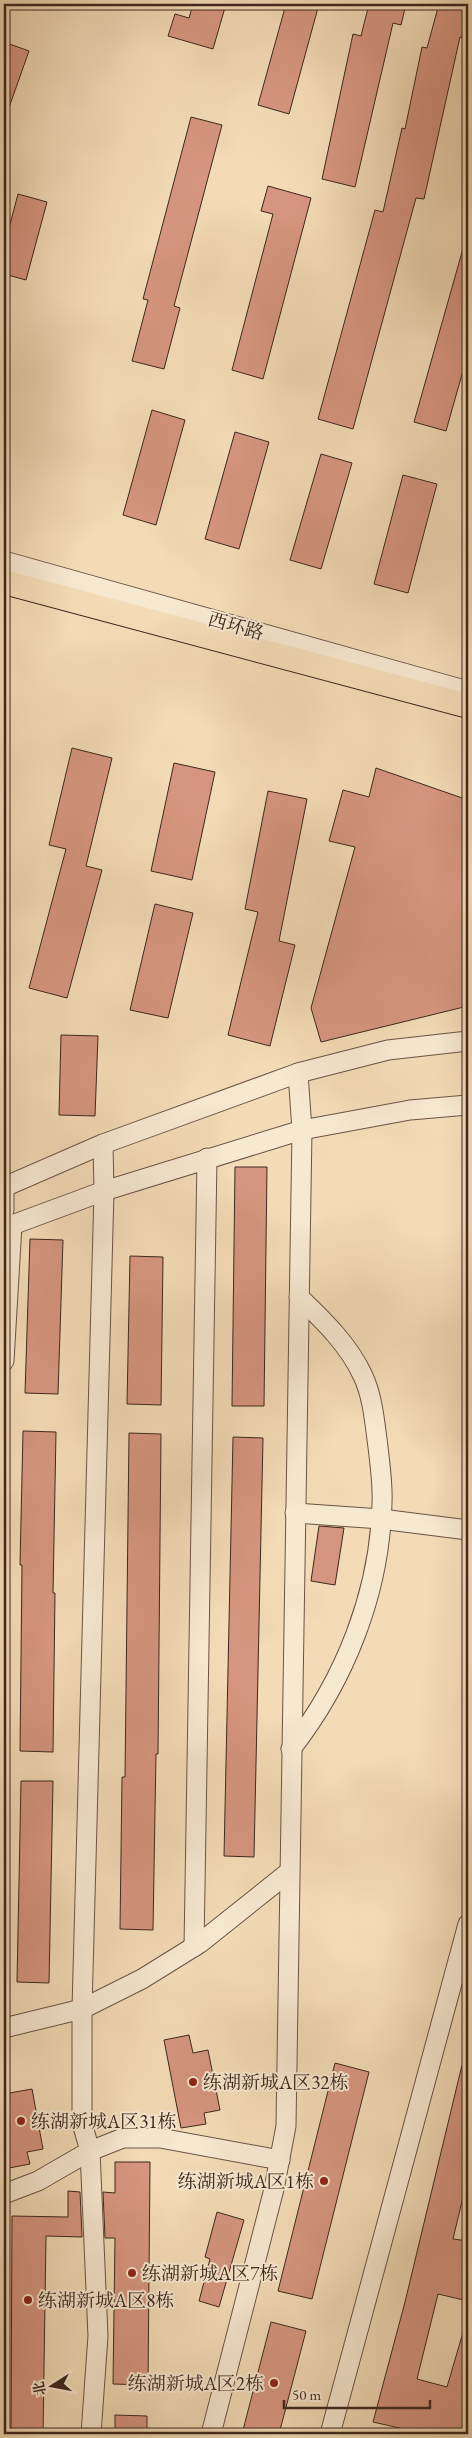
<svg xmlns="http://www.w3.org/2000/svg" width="472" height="2438" viewBox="0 0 472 2438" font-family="'EB Garamond','Noto Serif SC',serif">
  <rect width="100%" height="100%" fill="#f3dbb7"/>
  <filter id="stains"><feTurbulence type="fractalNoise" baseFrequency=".004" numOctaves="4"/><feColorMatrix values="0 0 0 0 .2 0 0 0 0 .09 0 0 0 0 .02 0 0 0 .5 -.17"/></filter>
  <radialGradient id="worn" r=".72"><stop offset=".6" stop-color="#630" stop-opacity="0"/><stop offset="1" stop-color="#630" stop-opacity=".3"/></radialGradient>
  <!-- building -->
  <g fill="#d69580" stroke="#3d271e">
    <path d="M 193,4 L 226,4 L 213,49 L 168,36 L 175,14 L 189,18 Z"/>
    <path d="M 286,4 L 319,4 L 289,114 L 258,105 Z"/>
    <path d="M 369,4 L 406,4 L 401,25 L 393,23 L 355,187 L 322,179 L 353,34 L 361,36 Z"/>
    <path d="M 439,4 L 468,4 L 468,39 L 460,37 L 424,199 L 416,198 L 353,429 L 318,419 L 375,210 L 383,212 L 402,128 L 405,129 L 422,47 L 427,48 Z"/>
    <path d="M 4,42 L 29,51 L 6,116 L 4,116 Z"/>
    <path d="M 191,117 L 222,125 L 174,306 L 180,308 L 164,369 L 132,361 L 148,300 L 143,299 Z"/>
    <path d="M 268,186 L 311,198 L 263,379 L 232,370 L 273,214 L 261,211 Z"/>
    <path d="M 18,194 L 47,202 L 26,280 L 4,274 L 4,247 Z"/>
    <path d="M 464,245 L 468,246 L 468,353 L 446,431 L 414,422 Z"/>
    <path d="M 152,410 L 185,420 L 156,525 L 123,515 Z"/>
    <path d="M 235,432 L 269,442 L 239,549 L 205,539 Z"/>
    <path d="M 321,454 L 352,463 L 321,569 L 290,560 Z"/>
    <path d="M 403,475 L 437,484 L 408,593 L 374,584 Z"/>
    <path d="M 72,748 L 112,758 L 86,866 L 102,870 L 67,998 L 29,988 L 66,849 L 49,845 Z"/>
    <path d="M 174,763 L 215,772 L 192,880 L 151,871 Z"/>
    <path d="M 376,768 L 468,800 L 468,1006 L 321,1042 L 311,1008 L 355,847 L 329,841 L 343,790 L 369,797 Z"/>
    <path d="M 268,791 L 307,799 L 279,941 L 295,945 L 270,1046 L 228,1035 L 258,912 L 245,909 Z"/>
    <path d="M 155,904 L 193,913 L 168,1018 L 130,1010 Z"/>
    <path d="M 61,1035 L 98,1036 L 95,1116 L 59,1115 Z"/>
    <path d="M 235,1167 L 267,1167 L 264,1406 L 232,1406 Z"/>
    <path d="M 30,1239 L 63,1240 L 58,1394 L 25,1393 Z"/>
    <path d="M 130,1256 L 163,1257 L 161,1405 L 127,1404 Z"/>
    <path d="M 23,1431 L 56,1432 L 53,1593 L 55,1593 L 53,1752 L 20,1751 L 22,1565 L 20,1565 Z"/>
    <path d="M 129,1433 L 161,1434 L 158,1754 L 156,1754 L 153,1930 L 120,1929 L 122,1777 L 125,1777 Z"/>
    <path d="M 233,1437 L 263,1438 L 254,1857 L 224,1856 Z"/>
    <path d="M 319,1526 L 344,1528 L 335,1585 L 311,1581 Z"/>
    <path d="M 21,1781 L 53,1781 L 49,1983 L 17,1982 Z"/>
    <path d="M 189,2035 L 193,2053 L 208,2050 L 220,2110 L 204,2113 L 206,2124 L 181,2128 L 164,2040 Z"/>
    <path d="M 335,2063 L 369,2072 L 312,2299 L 278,2291 Z"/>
    <path d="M 462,2065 L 468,2065 L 468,2176 L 453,2239 L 468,2241 L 468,2301 L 438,2294 L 417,2379 L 447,2387 L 464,2329 L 468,2330 L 468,2434 L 426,2434 L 373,2422 L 405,2302 Z"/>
    <path d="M 32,2089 L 43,2149 L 27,2152 L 30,2164 L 4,2169 L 4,2094 Z"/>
    <path d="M 115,2162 L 150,2162 L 148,2385 L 113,2384 L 115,2238 L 105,2238 L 103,2192 L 115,2193 Z"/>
    <path d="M 68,2191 L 80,2192 L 82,2237 L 46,2236 L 43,2434 L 11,2434 L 12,2216 L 68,2217 Z"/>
    <path d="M 217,2212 L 244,2220 L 219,2307 L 199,2301 L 210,2259 L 205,2257 Z"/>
    <path d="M 271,2322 L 306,2331 L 279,2434 L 242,2434 Z"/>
    <path d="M 115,2415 L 147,2416 L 147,2434 L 115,2434 Z"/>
  </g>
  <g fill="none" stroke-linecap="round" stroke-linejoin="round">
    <!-- minor casing -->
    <g stroke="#6a5444" stroke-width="21">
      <g id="minor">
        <path d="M 4,561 L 468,691"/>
        <path d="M 4,1187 L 103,1144 L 298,1073 L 388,1050 L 468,1041"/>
        <path d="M 4,1210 L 4,1187"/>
        <path d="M 4,1228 L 104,1191 L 302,1130 L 410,1110 L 468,1105"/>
        <path d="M 4,1361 L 12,1225"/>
        <path d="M 295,1513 L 381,1519 L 468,1530"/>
        <path d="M 291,1749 C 345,1680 380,1592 382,1503 C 383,1485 380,1465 378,1447 C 375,1425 373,1397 363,1376 C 349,1345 323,1320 299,1297"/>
        <path d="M 194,1947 L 207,1158"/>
        <path d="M 4,2028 L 82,2009 L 142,1979 L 200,1943 L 289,1872"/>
        <path d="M 4,2194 L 38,2181 L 90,2151 L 123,2138 L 160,2138 L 280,2160"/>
        <path d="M 91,2434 L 98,2336 L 90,2151 L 82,2123 L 82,2009 L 104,1191 L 103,1144"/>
        <path d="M 211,2434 L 274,2189 L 286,2126 L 302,1130 L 298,1073"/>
        <path d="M 330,2434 L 468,1924"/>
      </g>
    </g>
    <!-- major casing -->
    <g stroke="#3d271e" stroke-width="26">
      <path id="major" d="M 4,582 L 468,706"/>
    </g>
    <!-- minor -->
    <use href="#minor" stroke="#f7e8d0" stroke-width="19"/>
    <!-- major -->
    <use href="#major" stroke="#f3dbb7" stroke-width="24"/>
  </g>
  <!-- markers -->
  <g fill="#8f2418" stroke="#f7e8d0" stroke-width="2">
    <circle cx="193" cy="2082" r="5"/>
    <circle cx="21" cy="2121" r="5"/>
    <circle cx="324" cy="2181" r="5"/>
    <circle cx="132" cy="2273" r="5"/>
    <circle cx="28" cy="2300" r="5"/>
    <circle cx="274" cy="2383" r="5"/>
  </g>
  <g text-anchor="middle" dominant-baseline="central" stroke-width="4" stroke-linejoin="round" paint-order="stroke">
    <!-- street labels -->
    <g font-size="19" fill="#3d271e" stroke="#f7e8d0">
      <text transform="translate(236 626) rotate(16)">西环路</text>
    </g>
    <!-- poi labels -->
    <g font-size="19" fill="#3d271e" stroke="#f7e8d0" text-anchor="start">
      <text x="203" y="2082">练湖新城A区32栋</text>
      <text x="31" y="2121">练湖新城A区31栋</text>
      <text x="314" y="2181" text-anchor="end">练湖新城A区1栋</text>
      <text x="142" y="2273">练湖新城A区7栋</text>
      <text x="38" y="2300">练湖新城A区8栋</text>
      <text x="264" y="2383" text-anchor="end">练湖新城A区2栋</text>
    </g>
  </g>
  <!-- margin -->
  <rect width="472" height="2438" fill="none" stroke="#f3dbb7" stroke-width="20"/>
  <rect x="5" y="5" width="462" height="2428" fill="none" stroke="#3d271e" stroke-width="2.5"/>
  <rect x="10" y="10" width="452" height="2418" fill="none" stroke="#3d271e"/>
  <!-- north arrow -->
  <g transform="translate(52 2386) rotate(259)" stroke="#f7e8d0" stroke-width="4" paint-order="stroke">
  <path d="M0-4L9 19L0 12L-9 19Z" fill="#3d271e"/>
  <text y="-8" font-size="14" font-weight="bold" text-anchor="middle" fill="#3d271e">北</text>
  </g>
  <!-- scale -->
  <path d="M284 2400v8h146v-8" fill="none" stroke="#3d271e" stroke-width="2.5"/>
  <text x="292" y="2400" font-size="15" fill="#3d271e" stroke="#f7e8d0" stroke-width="4" paint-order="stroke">50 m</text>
  <rect width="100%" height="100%" filter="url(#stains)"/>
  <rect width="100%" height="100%" fill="url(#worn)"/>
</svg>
